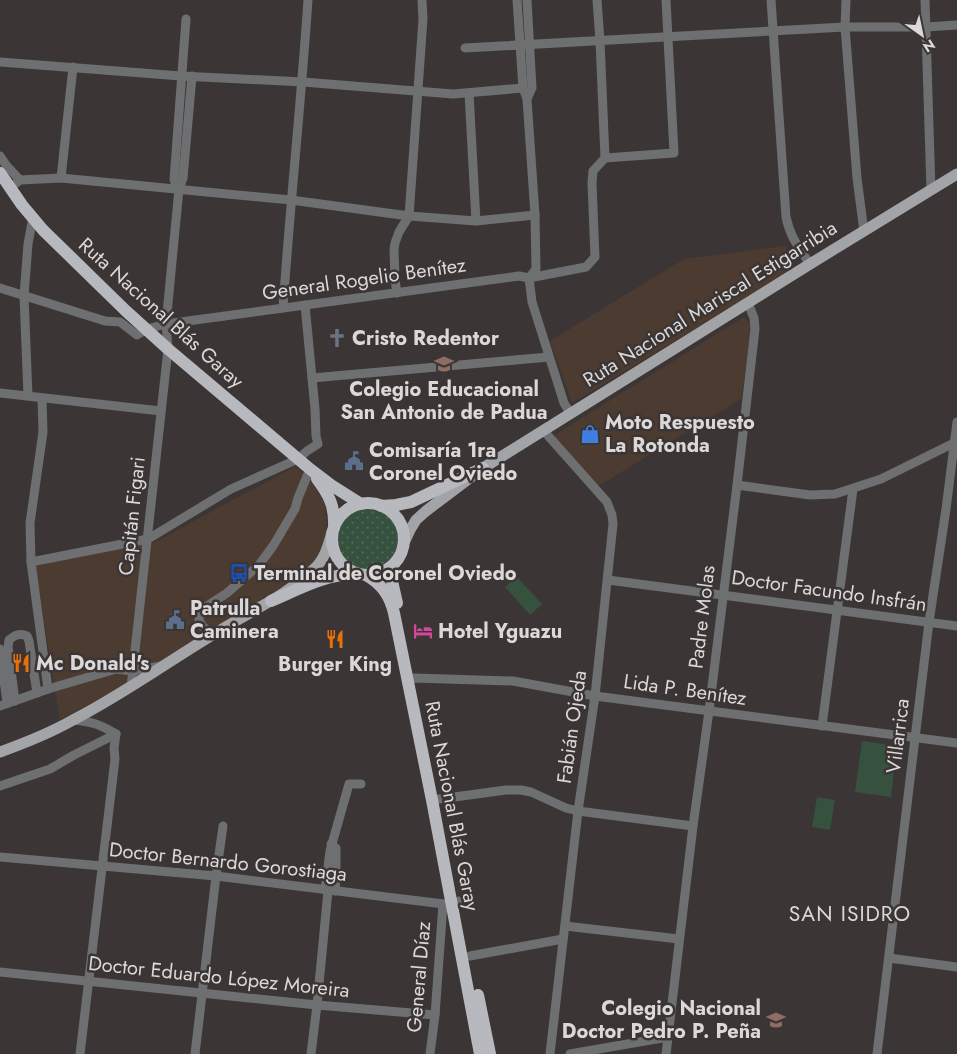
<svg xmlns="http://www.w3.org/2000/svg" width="957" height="1054" viewBox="0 0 957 1054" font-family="Jost,sans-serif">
  <defs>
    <pattern id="grass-dots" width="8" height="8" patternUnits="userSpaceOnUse" patternTransform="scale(1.25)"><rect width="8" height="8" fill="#36513d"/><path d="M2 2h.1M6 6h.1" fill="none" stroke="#526958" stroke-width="1.8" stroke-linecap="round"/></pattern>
  </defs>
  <rect width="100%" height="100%" fill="#3b3635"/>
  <!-- commercial -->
  <g fill="#4c3b31">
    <path d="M 786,246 L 788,273 L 572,403 L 550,341 L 684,259 Z"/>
    <path d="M 744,317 L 752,326 L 741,399 L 595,488 L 553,436 Z"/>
    <path d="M 296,466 L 312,483 L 325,504 L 327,530 L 320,554 L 308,570 L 137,679 L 60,720 L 35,566 L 155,542 Z"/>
  </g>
  <!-- grass -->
  <circle fill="url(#grass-dots)" cx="367" cy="539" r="31"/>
  <!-- pitch -->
  <g fill="#36513d">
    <path d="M 517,577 L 542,604 L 530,615 L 505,587 Z"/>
    <path d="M 862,741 L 897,746 L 891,797 L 855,792 Z"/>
    <path d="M 817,797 L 835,800 L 830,830 L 812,827 Z"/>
  </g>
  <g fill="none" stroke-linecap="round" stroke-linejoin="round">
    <!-- minor -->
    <g stroke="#6e6f70" stroke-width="9">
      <path d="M 517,0 L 523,88 L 527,99 L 535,215 L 536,269 L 529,278 L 532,302 L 564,403 L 570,413"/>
      <path d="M 527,0 L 532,88 L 527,99"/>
      <path d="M 771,0 L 786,217 C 790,237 799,248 810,264"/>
      <path d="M 846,0 L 845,27 L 857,178 L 864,232"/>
      <path d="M 925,0 L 931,190"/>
      <path d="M 465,48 L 845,27 L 926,27 L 957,25"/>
      <path d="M 0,62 L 181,76 L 303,82 L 453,94 L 523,88"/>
      <path d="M 469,93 L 476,221"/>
      <path d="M 0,156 L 6,165 L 20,180"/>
      <path d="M 605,158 L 674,153 L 666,0"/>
      <path d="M 61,178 L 73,67"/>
      <path d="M 10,188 L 20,180 L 61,178 L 291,200 L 409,216 L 476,221 L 535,215"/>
      <path d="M 179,189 L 174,180 L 186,19"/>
      <path d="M 0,288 L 105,321 L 120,322 L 137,335 L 147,329 L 166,324 L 519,276 L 529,278 L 586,267 L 595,257 L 592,183 L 593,171 L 605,158 L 600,41 L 597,0"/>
      <path d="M 397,293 L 395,280 L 394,249 L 395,243 L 399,232 L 409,216 L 423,19 L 422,0"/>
      <path d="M 283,308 C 290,205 301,103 308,0"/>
      <path d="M 312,378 L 549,357"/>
      <path d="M 0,393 L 161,411"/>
      <path d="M 28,396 L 24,296 L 28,244 L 33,217"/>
      <path d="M 42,398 L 43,432 L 30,523 L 31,562 L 48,689"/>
      <path d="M 543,430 L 607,502 L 612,515 L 613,524 L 595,696 L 578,811 L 550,1054"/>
      <path d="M 737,485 L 810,495 L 835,494 L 881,479 L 954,443"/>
      <path d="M 31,562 L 148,539 L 231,489 L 298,459 L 307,451 L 318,444 L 316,436 L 315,409 L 305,305"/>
      <path d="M 608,580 L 957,626"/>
      <path d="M 218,631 L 209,631 L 203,627 L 199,620 L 200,612 L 204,608 L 227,593 L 259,565 L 273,546 L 295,509 L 298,498 L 310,469"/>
      <path d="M 0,649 L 7,703"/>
      <path d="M 408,679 L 414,678 L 513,681 L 595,696 L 957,743"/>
      <path d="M 131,687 L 168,349 L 166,324 L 179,189 L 183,178 L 192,76"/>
      <path d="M 15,701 L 8,647 L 9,640 C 15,635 19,633 27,636 L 29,641 L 37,693"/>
      <path d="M 0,706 L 48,689 L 116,669 L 133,671 L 161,666"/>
      <path d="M 74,720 C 93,722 99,724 116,734 L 114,748 L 115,759 L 80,1054"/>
      <path d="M 822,726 L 853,489"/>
      <path d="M 0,786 L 50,769 L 74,755 L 116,734"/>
      <path d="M 432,800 L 506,790 L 521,790 L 531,792 L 566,808 L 578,811 L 693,826"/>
      <path d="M 331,844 L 336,848 L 336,877 L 335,891"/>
      <path d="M 0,857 L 216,876 L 452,905 L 459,901"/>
      <path d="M 325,890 L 330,851 L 349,784 L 361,784"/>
      <path d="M 565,926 L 679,939"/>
      <path d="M 470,956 L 563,939"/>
      <path d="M 889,958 L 957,967"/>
      <path d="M 0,972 L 317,1005 L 435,1015"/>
      <path d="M 195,1054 L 216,876 L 223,826"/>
      <path d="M 311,1054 L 317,1005 L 328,891"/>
      <path d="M 430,1054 L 435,1015 L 443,904"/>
      <path d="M 570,1054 L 668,1037"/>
      <path d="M 666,1054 L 693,826 L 709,711 L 737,485 L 755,329 L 754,318 L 748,303"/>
      <path d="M 877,1054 L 929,622 L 946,509 L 957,422"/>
    </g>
    <!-- major -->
    <g stroke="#a3a4a8" stroke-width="11">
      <path d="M 403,545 L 410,530 L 416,520 L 426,511 L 483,468 L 810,264 L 957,174"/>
      <path d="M 0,752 C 25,743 50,733 73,720 C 124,694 170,660 219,631 C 249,612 289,594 314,569 C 325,559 328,546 332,532"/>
    </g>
    <!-- highway -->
    <g stroke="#b8b9be" stroke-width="12">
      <path d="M 0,173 L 22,205 L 43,230 L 126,311 L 168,349 L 310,469 L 331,485 L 361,504"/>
      <path d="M 317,479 C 329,495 335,506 334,527"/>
      <circle cx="368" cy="539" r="36"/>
      <path d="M 381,506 L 396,505 L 411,502 L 483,468"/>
      <path d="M 389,568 L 397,603"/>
      <path d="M 366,575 C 382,584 390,596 394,613 L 432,800 L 480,1054"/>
      <path d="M 271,601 C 299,589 325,574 356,574"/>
      <path d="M 478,995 L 490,1054"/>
    </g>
  </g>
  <!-- icons -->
  <defs>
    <g id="church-bare" transform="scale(1.5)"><path d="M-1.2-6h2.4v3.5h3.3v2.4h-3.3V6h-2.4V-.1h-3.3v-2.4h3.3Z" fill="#6b7280" stroke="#3b3635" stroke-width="2.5" paint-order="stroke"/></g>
    <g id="school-bare" transform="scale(1.5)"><path d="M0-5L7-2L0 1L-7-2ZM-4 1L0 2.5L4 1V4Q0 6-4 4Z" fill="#8d6e63" stroke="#3b3635" stroke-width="2.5" paint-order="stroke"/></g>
    <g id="shop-bare" transform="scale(1.5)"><path d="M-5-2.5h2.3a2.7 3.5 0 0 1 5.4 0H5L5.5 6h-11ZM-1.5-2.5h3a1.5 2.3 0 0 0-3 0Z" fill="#3f7fe0" stroke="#3b3635" stroke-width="2.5" paint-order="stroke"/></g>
    <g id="civic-bare" transform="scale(1.5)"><path d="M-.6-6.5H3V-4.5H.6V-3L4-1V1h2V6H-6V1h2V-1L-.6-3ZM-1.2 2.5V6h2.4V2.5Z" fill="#5c6f8a" stroke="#3b3635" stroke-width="2.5" paint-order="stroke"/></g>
    <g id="bus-bare" transform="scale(1.5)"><path d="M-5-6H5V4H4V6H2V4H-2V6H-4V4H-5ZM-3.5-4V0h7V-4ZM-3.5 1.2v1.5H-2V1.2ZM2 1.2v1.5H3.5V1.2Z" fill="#1a4fb4" stroke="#3b3635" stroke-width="2.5" paint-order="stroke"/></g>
    <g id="hotel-bare" transform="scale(1.5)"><path d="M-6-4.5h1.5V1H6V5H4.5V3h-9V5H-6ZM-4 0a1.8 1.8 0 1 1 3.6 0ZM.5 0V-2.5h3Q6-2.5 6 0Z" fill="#d1479c" stroke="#3b3635" stroke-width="2.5" paint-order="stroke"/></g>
    <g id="restaurant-bare" transform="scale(1.5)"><path d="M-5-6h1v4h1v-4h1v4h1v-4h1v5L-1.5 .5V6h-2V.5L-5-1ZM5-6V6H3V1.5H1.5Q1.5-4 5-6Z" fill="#e8710a" stroke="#3b3635" stroke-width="2.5" paint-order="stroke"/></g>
  </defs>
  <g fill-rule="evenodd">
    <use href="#church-bare" x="337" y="338"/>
    <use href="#school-bare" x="444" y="364"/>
    <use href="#shop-bare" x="590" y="434"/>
    <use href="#civic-bare" x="354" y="461"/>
    <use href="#bus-bare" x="239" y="573"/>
    <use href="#civic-bare" x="175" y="620"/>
    <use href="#hotel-bare" x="423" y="631"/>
    <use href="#restaurant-bare" x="335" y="639"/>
    <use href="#restaurant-bare" x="21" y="663"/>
    <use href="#school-bare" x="776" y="1020"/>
  </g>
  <g text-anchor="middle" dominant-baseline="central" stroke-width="5" stroke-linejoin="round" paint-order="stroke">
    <!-- street labels -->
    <g font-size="20" fill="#dbd8d7" stroke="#3b3635">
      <text transform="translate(364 279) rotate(-8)">General Rogelio Benítez</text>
      <text transform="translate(710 304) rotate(-32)">Ruta Nacional Mariscal Estigarribia</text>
      <text transform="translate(161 313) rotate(42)">Ruta Nacional Blás Garay</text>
      <text transform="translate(132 516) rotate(-84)">Capitán Figari</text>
      <text transform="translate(829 591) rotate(8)">Doctor Facundo Insfrán</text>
      <text transform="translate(702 617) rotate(-83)">Padre Molas</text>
      <text transform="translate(685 690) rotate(8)">Lida P. Benítez</text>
      <text transform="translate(572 727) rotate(-82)">Fabián Ojeda</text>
      <text transform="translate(898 736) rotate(-83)">Villarrica</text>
      <text transform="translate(452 806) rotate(79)">Ruta Nacional Blás Garay</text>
      <text transform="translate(228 862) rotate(6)">Doctor Bernardo Gorostiaga</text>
      <text transform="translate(219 977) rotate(6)">Doctor Eduardo López Moreira</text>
      <text transform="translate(419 977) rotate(-85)">General Díaz</text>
    </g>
    <!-- poi labels -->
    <g font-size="20" font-weight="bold" fill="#dbd8d7" stroke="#3b3635" text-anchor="start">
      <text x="352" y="338">Cristo Redentor</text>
      <text x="444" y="389" text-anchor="middle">Colegio Educacional<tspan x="444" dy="23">San Antonio de Padua</tspan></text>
      <text x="605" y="422">Moto Respuesto<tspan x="605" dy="23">La Rotonda</tspan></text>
      <text x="369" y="450">Comisaría 1ra<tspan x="369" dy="23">Coronel Oviedo</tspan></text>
      <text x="254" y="573">Terminal de Coronel Oviedo</text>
      <text x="190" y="608">Patrulla<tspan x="190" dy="23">Caminera</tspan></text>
      <text x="438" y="631">Hotel Yguazu</text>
      <text x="36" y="663">Mc Donald's</text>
      <text x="335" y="664" text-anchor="middle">Burger King</text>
      <text x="761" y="1008" text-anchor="end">Colegio Nacional<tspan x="761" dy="23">Doctor Pedro P. Peña</tspan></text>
    </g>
    <!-- neighbourhood labels -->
    <g font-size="21" letter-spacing="1" fill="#dbd8d7" stroke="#3b3635">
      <text x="850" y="914">SAN ISIDRO</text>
    </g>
  </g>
  <!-- north arrow -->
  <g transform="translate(922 35) rotate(147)" stroke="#3b3635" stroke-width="4" paint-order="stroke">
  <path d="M0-4L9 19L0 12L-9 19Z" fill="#dbd8d7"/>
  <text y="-8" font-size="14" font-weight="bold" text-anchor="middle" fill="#dbd8d7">N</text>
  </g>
</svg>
